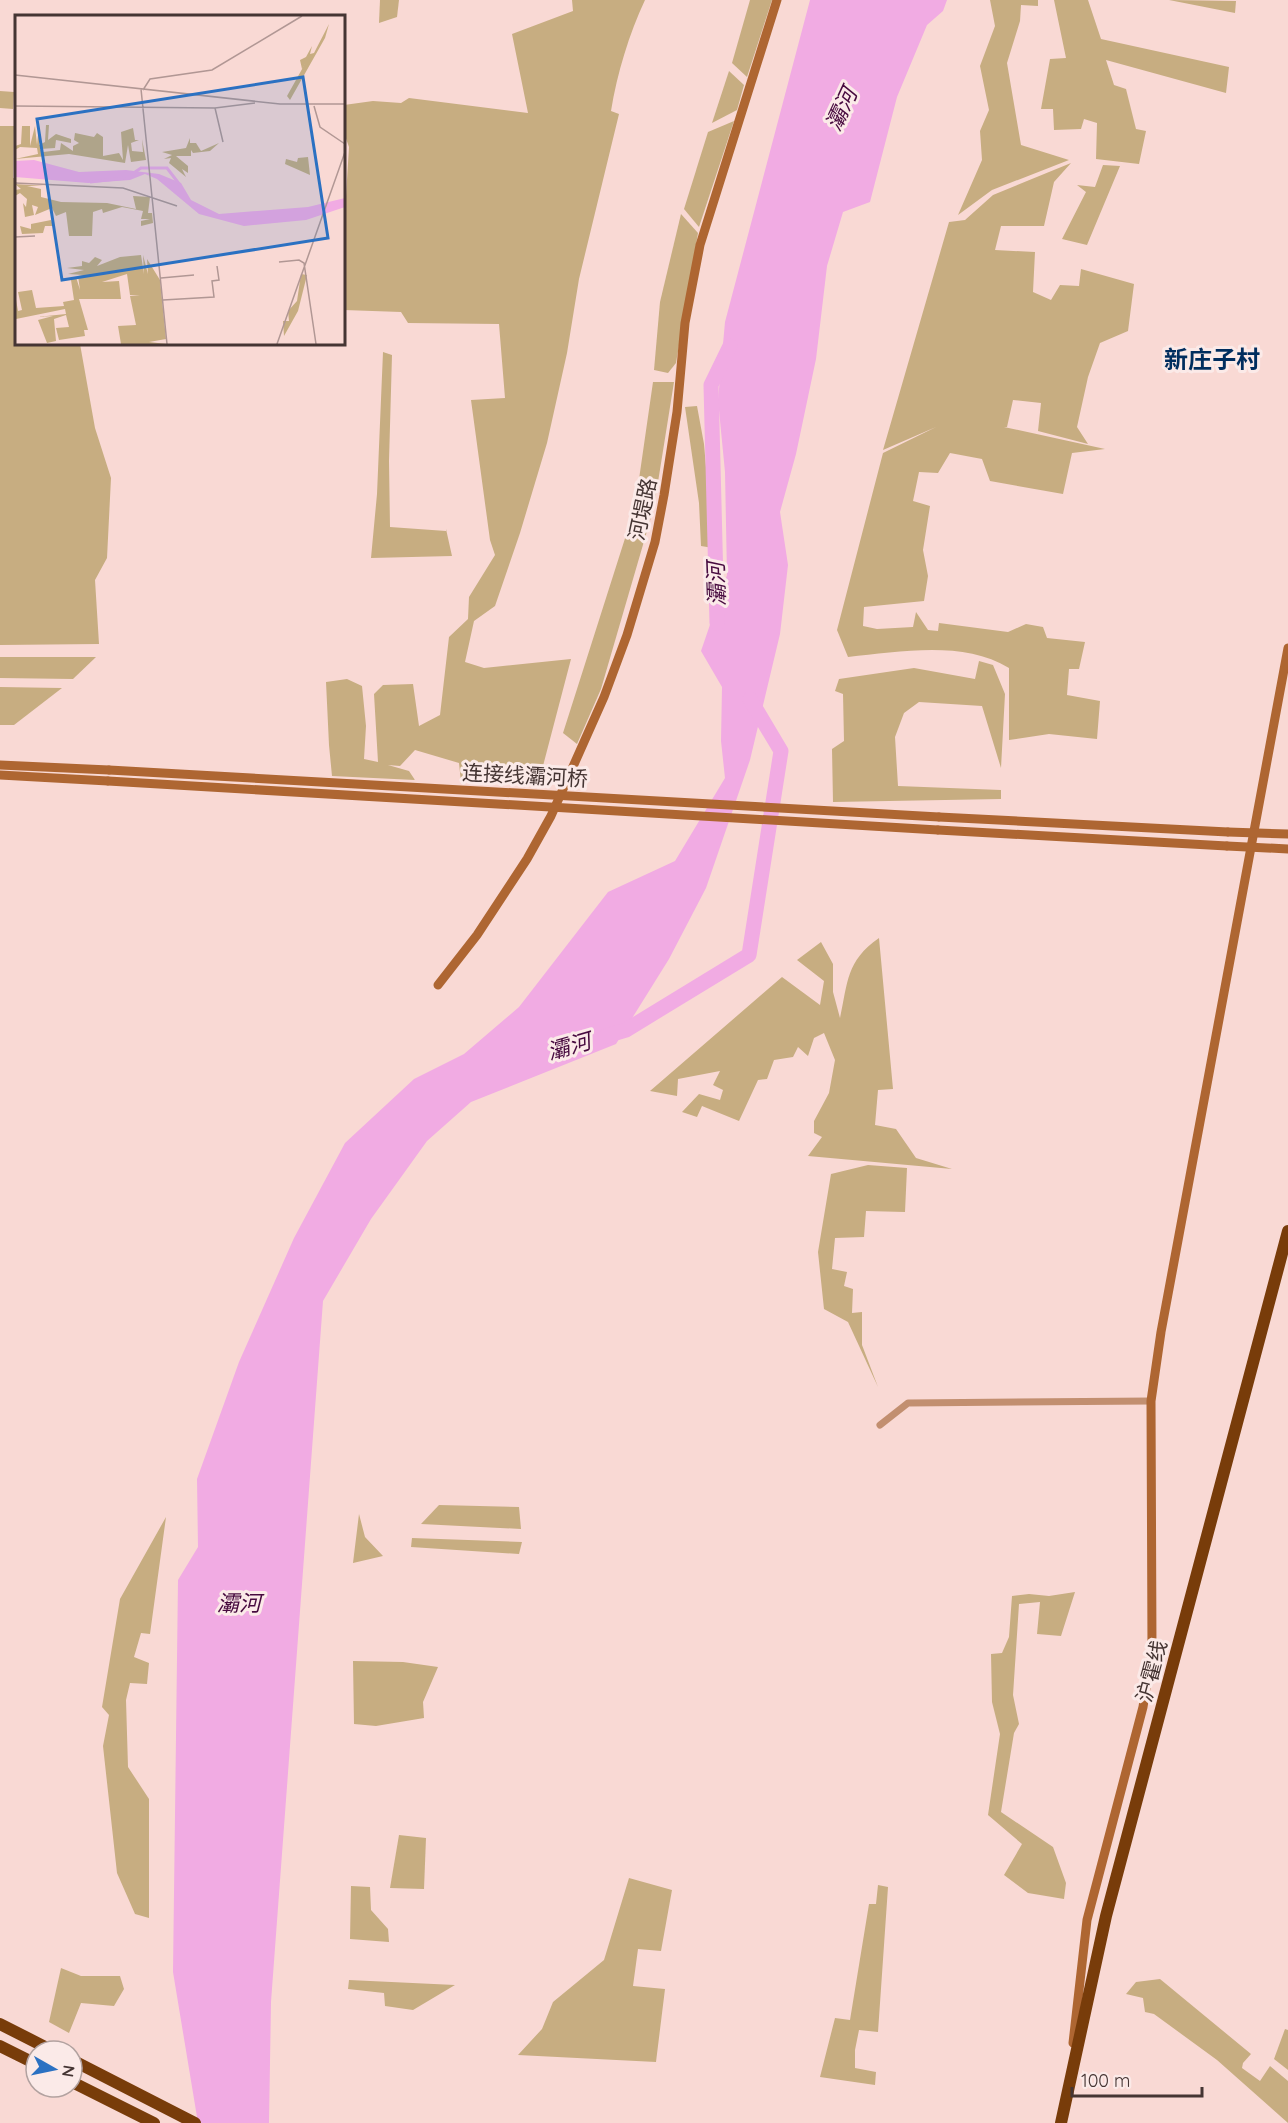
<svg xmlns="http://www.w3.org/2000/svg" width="1288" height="2123" viewBox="0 0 1288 2123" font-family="Quicksand,'Noto Sans SC',sans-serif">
  <rect width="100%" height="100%" fill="#f9d9d4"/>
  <!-- green -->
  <g fill="#c7ad81">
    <path d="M 380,0 L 399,0 L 397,17 L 379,23 Z"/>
    <path d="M 572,0 L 645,0 C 629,34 617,74 611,111 L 619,114 L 579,279 L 567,353 L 547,443 L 520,533 L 495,606 L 474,621 L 465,662 L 484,668 L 571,659 L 538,785 L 461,782 L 459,763 L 415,750 L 400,766 L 388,765 L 409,771 L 415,780 L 332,776 L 329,745 L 326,682 L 347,679 L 362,686 L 366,726 L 364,759 L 378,762 L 374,694 L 383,685 L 413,684 L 419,726 L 440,715 L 449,637 L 468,619 L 469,597 L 495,555 L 490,540 L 471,400 L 505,398 L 499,324 L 408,323 L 401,312 L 344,310 L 344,229 L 349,147 L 344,133 L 344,105 L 373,101 L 401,103 L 409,98 L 528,113 L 512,34 L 573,11 Z"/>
    <path d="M 750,0 L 772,0 L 747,77 L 732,63 Z"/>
    <path d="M 990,0 L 1038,0 L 1038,6 L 1021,5 L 1020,21 L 1007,63 L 1021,145 L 1069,160 L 992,190 L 958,215 L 982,160 L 980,131 L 989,110 L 980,66 L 995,26 Z"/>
    <path d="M 1054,0 L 1088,0 L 1101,39 L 1229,67 L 1226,93 L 1106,60 L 1114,85 L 1126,89 L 1136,129 L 1146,131 L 1139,164 L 1096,159 L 1097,123 L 1084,119 L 1081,129 L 1054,130 L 1053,109 L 1041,109 L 1050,59 L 1066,58 Z"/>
    <path d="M 1169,0 L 1236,1 L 1235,13 Z"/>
    <path d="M 729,71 L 744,85 L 737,110 L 712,123 Z"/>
    <path d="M 0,91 L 14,92 L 13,109 L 0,108 Z"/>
    <path d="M 734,121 L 699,227 L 684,209 L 708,132 Z"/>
    <path d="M 0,126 L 14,126 L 13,178 L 16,178 L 16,344 L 80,344 L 95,428 L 111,478 L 107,558 L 95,580 L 99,644 L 0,645 Z"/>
    <path d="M 1071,163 L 1054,182 L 1044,226 L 1001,226 L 995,250 L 1035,252 L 1033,292 L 1051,300 L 1060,285 L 1079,286 L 1081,269 L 1134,284 L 1128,331 L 1100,343 L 1088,377 L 1077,427 L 1088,444 L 1038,431 L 1041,403 L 1013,400 L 1007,427 L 1004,427 L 1105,449 L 1072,453 L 1063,494 L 990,481 L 982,459 L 950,453 L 938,473 L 919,472 L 913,501 L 930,506 L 923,550 L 928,576 L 924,601 L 864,607 L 863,626 L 877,629 L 913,627 L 916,612 L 928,630 L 938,631 L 939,623 L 1008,632 L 1026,624 L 1043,627 L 1047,638 L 1085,642 L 1079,669 L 1069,669 L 1067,695 L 1100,701 L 1097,739 L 1049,734 L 1009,740 L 1009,668 C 963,640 900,652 848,657 L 837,630 L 883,453 L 936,427 L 883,450 L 949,222 L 965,220 L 993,195 Z"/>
    <path d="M 1103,165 L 1120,166 L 1087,245 L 1062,239 L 1086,192 L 1077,185 L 1095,187 Z"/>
    <path d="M 681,214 L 698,233 L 676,363 L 668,373 L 654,370 L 660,302 Z"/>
    <path d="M 383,352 L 392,355 L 389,461 L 390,527 L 446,531 L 446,529 L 452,556 L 371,558 L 377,494 Z"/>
    <path d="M 653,382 L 674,382 L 654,507 L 601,689 L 577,744 L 563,733 L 635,507 Z"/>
    <path d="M 697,406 L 704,444 L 713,548 L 701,546 L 699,503 L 685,407 Z"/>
    <path d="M 0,657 L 96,657 L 73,679 L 0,678 Z"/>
    <path d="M 979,661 L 993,665 L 1005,694 L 1001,768 L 982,706 L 919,702 L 904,713 L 895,737 L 898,786 L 1001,790 L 1001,799 L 833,802 L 832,749 L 844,741 L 843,694 L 835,691 L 839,679 L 914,668 L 975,679 Z"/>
    <path d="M 0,687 L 62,688 L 14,725 L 0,725 Z"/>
    <path d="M 879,938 L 893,1089 L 878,1090 L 875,1125 L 896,1129 L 916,1158 L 952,1169 L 808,1156 L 822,1137 L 814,1133 L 814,1121 L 829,1093 L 835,1060 L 824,1033 L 814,1038 L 808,1056 L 798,1047 L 793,1057 L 774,1060 L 767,1079 L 758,1080 L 739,1121 L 702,1106 L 697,1117 L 682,1112 L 699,1094 L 720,1100 L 723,1090 L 713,1085 L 720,1071 L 678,1079 L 677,1096 L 650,1091 L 782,977 L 820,1005 L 824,981 L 797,960 L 821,942 L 833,964 L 833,992 L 840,1018 C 848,982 846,961 879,938 Z"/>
    <path d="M 868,1165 L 907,1168 L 905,1212 L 866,1211 L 864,1237 L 835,1238 L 832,1269 L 847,1272 L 844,1286 L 853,1289 L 852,1313 L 862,1312 L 862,1345 L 878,1387 L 848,1322 L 824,1309 L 818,1252 L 831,1174 Z"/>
    <path d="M 439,1505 L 519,1507 L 521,1529 L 421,1524 Z"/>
    <path d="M 359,1514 L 365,1537 L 383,1556 L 353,1563 Z"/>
    <path d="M 166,1517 L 150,1634 L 141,1633 L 134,1657 L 149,1663 L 147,1684 L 130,1683 L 126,1700 L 128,1767 L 149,1799 L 149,1918 L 135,1914 L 117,1873 L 103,1746 L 109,1715 L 102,1707 L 120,1599 Z"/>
    <path d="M 412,1538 L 522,1542 L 519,1554 L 411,1547 Z"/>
    <path d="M 1075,1592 L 1061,1636 L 1037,1634 L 1040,1602 L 1019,1604 L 1013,1695 L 1019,1724 L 1014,1733 L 1001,1812 L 1053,1847 L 1066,1883 L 1064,1899 L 1028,1893 L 1004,1875 L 1022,1844 L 988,1815 L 1000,1734 L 992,1702 L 991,1654 L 1002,1653 L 1009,1637 L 1012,1596 L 1029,1594 L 1049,1596 Z"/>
    <path d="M 353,1661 L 403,1662 L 438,1667 L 423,1702 L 424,1718 L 376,1726 L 354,1724 Z"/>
    <path d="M 399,1835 L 426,1838 L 424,1889 L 390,1888 Z"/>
    <path d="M 629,1878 L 672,1890 L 661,1951 L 638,1949 L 633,1986 L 665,1989 L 656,2062 L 518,2055 L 542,2029 L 553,2002 L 604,1960 Z"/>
    <path d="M 878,1885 L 888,1887 L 878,2032 L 859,2030 L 855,2050 L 855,2068 L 876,2072 L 875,2085 L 820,2077 L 835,2018 L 850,2020 L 869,1904 L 876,1904 Z"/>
    <path d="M 351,1886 L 370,1887 L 371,1910 L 388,1929 L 389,1942 L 350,1939 Z"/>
    <path d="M 61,1968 L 81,1976 L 120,1976 L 124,1989 L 114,2006 L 81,2003 L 69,2033 L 49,2022 Z"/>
    <path d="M 1160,1979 L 1251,2054 L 1243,2063 L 1242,2068 L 1260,2081 L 1270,2066 L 1288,2081 L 1288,2123 L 1217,2060 L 1154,2014 L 1145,2012 L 1143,1998 L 1126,1994 L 1136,1982 Z"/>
    <path d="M 349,1980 L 455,1985 L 413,2010 L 385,2006 L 384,1993 L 348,1989 Z"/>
    <path d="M 1285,2029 L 1288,2030 L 1288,2070 L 1274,2059 Z"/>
  </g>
  <!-- water -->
  <path fill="#f1abe3" d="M 810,0 L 947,0 L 943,11 L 927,25 L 897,97 L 870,202 L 843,212 L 827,266 L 816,359 L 796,454 L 780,512 L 788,565 L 780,634 L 750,760 L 706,888 L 669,959 L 616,1044 L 471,1102 L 427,1141 L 371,1219 L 323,1301 L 271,2002 L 269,2123 L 198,2123 L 173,1972 L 178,1580 L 198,1547 L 197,1479 L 239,1362 L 294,1238 L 345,1143 L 414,1079 L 464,1054 L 519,1007 L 608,892 L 675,861 L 725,778 L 721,741 L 722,687 L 701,651 L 727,575 L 725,472 L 718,400 L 725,322 Z"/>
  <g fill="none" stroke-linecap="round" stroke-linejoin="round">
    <!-- river -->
    <g stroke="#f1abe3" stroke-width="15">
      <path d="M 717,623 L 711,385 L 730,346"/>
      <path d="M 606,1036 L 626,1030 L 749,955 L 781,751 L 750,699"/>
    </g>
    <!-- street -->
    <path stroke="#c28f70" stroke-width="7" d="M 880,1425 L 908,1403 L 1151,1401"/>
    <!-- secondary -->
    <g stroke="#ae6632" stroke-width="9">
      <path d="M 0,765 L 109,770"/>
      <path d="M 0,775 L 108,781"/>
      <path d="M 939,817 L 1228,832"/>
      <path d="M 938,830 L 1227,846"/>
      <path d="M 438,985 L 477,935 L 527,859 L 551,816 L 604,697 L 627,635 L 655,542 L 664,495 L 677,412 L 685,323 L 700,245 L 777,0"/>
      <path d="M 1073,2043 L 1087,1920 L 1143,1707 L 1152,1649 L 1151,1401 L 1161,1332 L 1288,648"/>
    </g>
    <!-- highway -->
    <g stroke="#783c0a" stroke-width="12">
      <path d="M 0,2024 L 53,2051"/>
      <path d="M 0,2046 L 36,2064"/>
      <path d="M 72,2060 L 195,2123"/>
      <path d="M 72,2082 L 154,2123"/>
      <path d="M 1061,2123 L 1106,1916 L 1288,1231"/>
    </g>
    <!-- secondary-bridge -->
    <g stroke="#ae6632" stroke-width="9">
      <path d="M 109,770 L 939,817"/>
      <path d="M 108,781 L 938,830"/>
      <path d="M 1228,832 L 1288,834"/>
      <path d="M 1227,846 L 1288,849"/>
    </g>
  </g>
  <g text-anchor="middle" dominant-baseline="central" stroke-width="6" stroke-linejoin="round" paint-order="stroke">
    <!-- street labels -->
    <g font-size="21" fill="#453533" stroke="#fbeae8">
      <text transform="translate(642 509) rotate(-78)">河堤路</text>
      <text transform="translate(525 775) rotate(3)">连接线灞河桥</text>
      <text transform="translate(1151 1671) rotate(-75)">沪霍线</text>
    </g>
    <!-- water labels -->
    <g font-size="22" font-style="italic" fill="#470a3f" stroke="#fbeae8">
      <text transform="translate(841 109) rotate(-65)">灞河</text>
      <text transform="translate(716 584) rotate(-92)">灞河</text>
      <text transform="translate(569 1046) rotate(-16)">灞河</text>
      <text x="239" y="1603">灞河</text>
    </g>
    <!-- quarter labels -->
    <g font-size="24" font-weight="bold" fill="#002d5e" stroke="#fbeae8">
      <text x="1212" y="359">新庄子村</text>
    </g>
  </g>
  <!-- overview -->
  <g transform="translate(15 15)">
    <rect width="330" height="330" fill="#f9d9d4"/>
    <path d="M 314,9 L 310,23 L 275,85 L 272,81 L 291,47 L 287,54 L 285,45 L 291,42 L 297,31 L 295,39 L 299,38 ZM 24,110 L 24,130 L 30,127 L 31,110 L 34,110 L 33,125 L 41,119 L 56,124 L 56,128 L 41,125 L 40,133 L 25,134 L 28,137 L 45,135 L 46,128 L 58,136 L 58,131 L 64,128 L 59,125 L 60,118 L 79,122 L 82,118 L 88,122 L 88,141 L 104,138 L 108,145 L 106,117 L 118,113 L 120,125 L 124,125 L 116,128 L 117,136 L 128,137 L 127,124 L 131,145 L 116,147 L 113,130 L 110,148 L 54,139 L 0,144 L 23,139 L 22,133 L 5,132 L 0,135 L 0,131 L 6,129 L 7,111 L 15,111 L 15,131 L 20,111 L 22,130 ZM 175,123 L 175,128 L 181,128 L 186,136 L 204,128 L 195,136 L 178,138 L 176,135 L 176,141 L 161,141 L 173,151 L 173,158 L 167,154 L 171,162 L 154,148 L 156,143 L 149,144 L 157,140 L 147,137 L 171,133 ZM 293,142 L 295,160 L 270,149 L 271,144 L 282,147 L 283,143 ZM 0,169 L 29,171 L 12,171 L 26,174 L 26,182 L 46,187 L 92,188 L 121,194 L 118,181 L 135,182 L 133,198 L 137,198 L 138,208 L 126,211 L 126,206 L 135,204 L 126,204 L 128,196 L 107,192 L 88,198 L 87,194 L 78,197 L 77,221 L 54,221 L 51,197 L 41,201 L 37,193 L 20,200 L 23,192 L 17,190 L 19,200 L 10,202 L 8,188 L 11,192 L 12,184 L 5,178 L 0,181 L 0,175 L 6,174 ZM 36,205 L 39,211 L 30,211 L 28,218 L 7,219 L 5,211 L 16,214 L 16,209 ZM 126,240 L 129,259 L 128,240 L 133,259 L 132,244 L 145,265 L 151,324 L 134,327 L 152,329 L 106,329 L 103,311 L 121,310 L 115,281 L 125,280 L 115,280 L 112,259 L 87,267 L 104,266 L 106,284 L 64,284 L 73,315 L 69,315 L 70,321 L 44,325 L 41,313 L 54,312 L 51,300 L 39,304 L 41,326 L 32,328 L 23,305 L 38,301 L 22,302 L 51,299 L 50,294 L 1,304 L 0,279 L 3,296 L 7,295 L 3,277 L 17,275 L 21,293 L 49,291 L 48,287 L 59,285 L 56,265 L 61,262 L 65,275 L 63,261 L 69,260 L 53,259 L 69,255 L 52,253 L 67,251 L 67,246 L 74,248 L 80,242 L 87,245 L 82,251 L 105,242 ZM 286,259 L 292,260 L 283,296 L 269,321 L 268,306 L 274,306 L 273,296 L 282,286 Z" fill="#c7ad81"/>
    <path d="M 19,145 L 64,157 L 111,155 L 144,159 L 166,168 L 176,185 L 204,199 L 293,192 L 330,183 L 330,192 L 291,205 L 229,211 L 184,199 L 142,164 L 130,159 L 115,165 L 73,168 L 0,162 L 0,146 Z" fill="#f1abe3"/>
    <path fill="none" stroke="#f1abe3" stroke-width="3" d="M 120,157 L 126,153 L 152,153 L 165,170M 75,167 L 111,163"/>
    <path fill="none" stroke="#b19794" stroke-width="1.5" d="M 0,60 L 265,89 L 330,89M 126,74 L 152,329M 128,75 L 135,64 L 197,55 L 287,1M 0,91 L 200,93 L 240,88M 299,91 L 305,112 L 330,129M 200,93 L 208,127M 0,168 L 108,173 L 162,191M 0,222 L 20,221M 264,247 L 284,245 L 289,248 L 301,329M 146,263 L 179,260M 148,285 L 199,282 L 197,266 L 204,265 L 202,251M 262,329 L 330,137"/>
    <path fill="#2b71c2" fill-opacity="0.15" stroke="#2b71c2" stroke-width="3" d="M 288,62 L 313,223 L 47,265 L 22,104 Z"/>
    <rect width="330" height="330" fill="none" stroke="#453533" stroke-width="3"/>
  </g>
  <!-- north arrow -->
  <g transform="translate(54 2069) rotate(99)"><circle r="28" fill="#fbeae8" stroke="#b2a2a0" stroke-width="1.5"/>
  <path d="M0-4.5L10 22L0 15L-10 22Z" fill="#2b71c2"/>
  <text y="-9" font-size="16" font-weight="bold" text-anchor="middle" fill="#453533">N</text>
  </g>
  <!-- scale -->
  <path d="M1072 2087v9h130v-9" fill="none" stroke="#453533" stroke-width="3"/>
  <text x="1081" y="2087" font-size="18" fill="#453533" stroke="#fbeae8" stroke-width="4.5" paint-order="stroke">100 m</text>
</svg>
